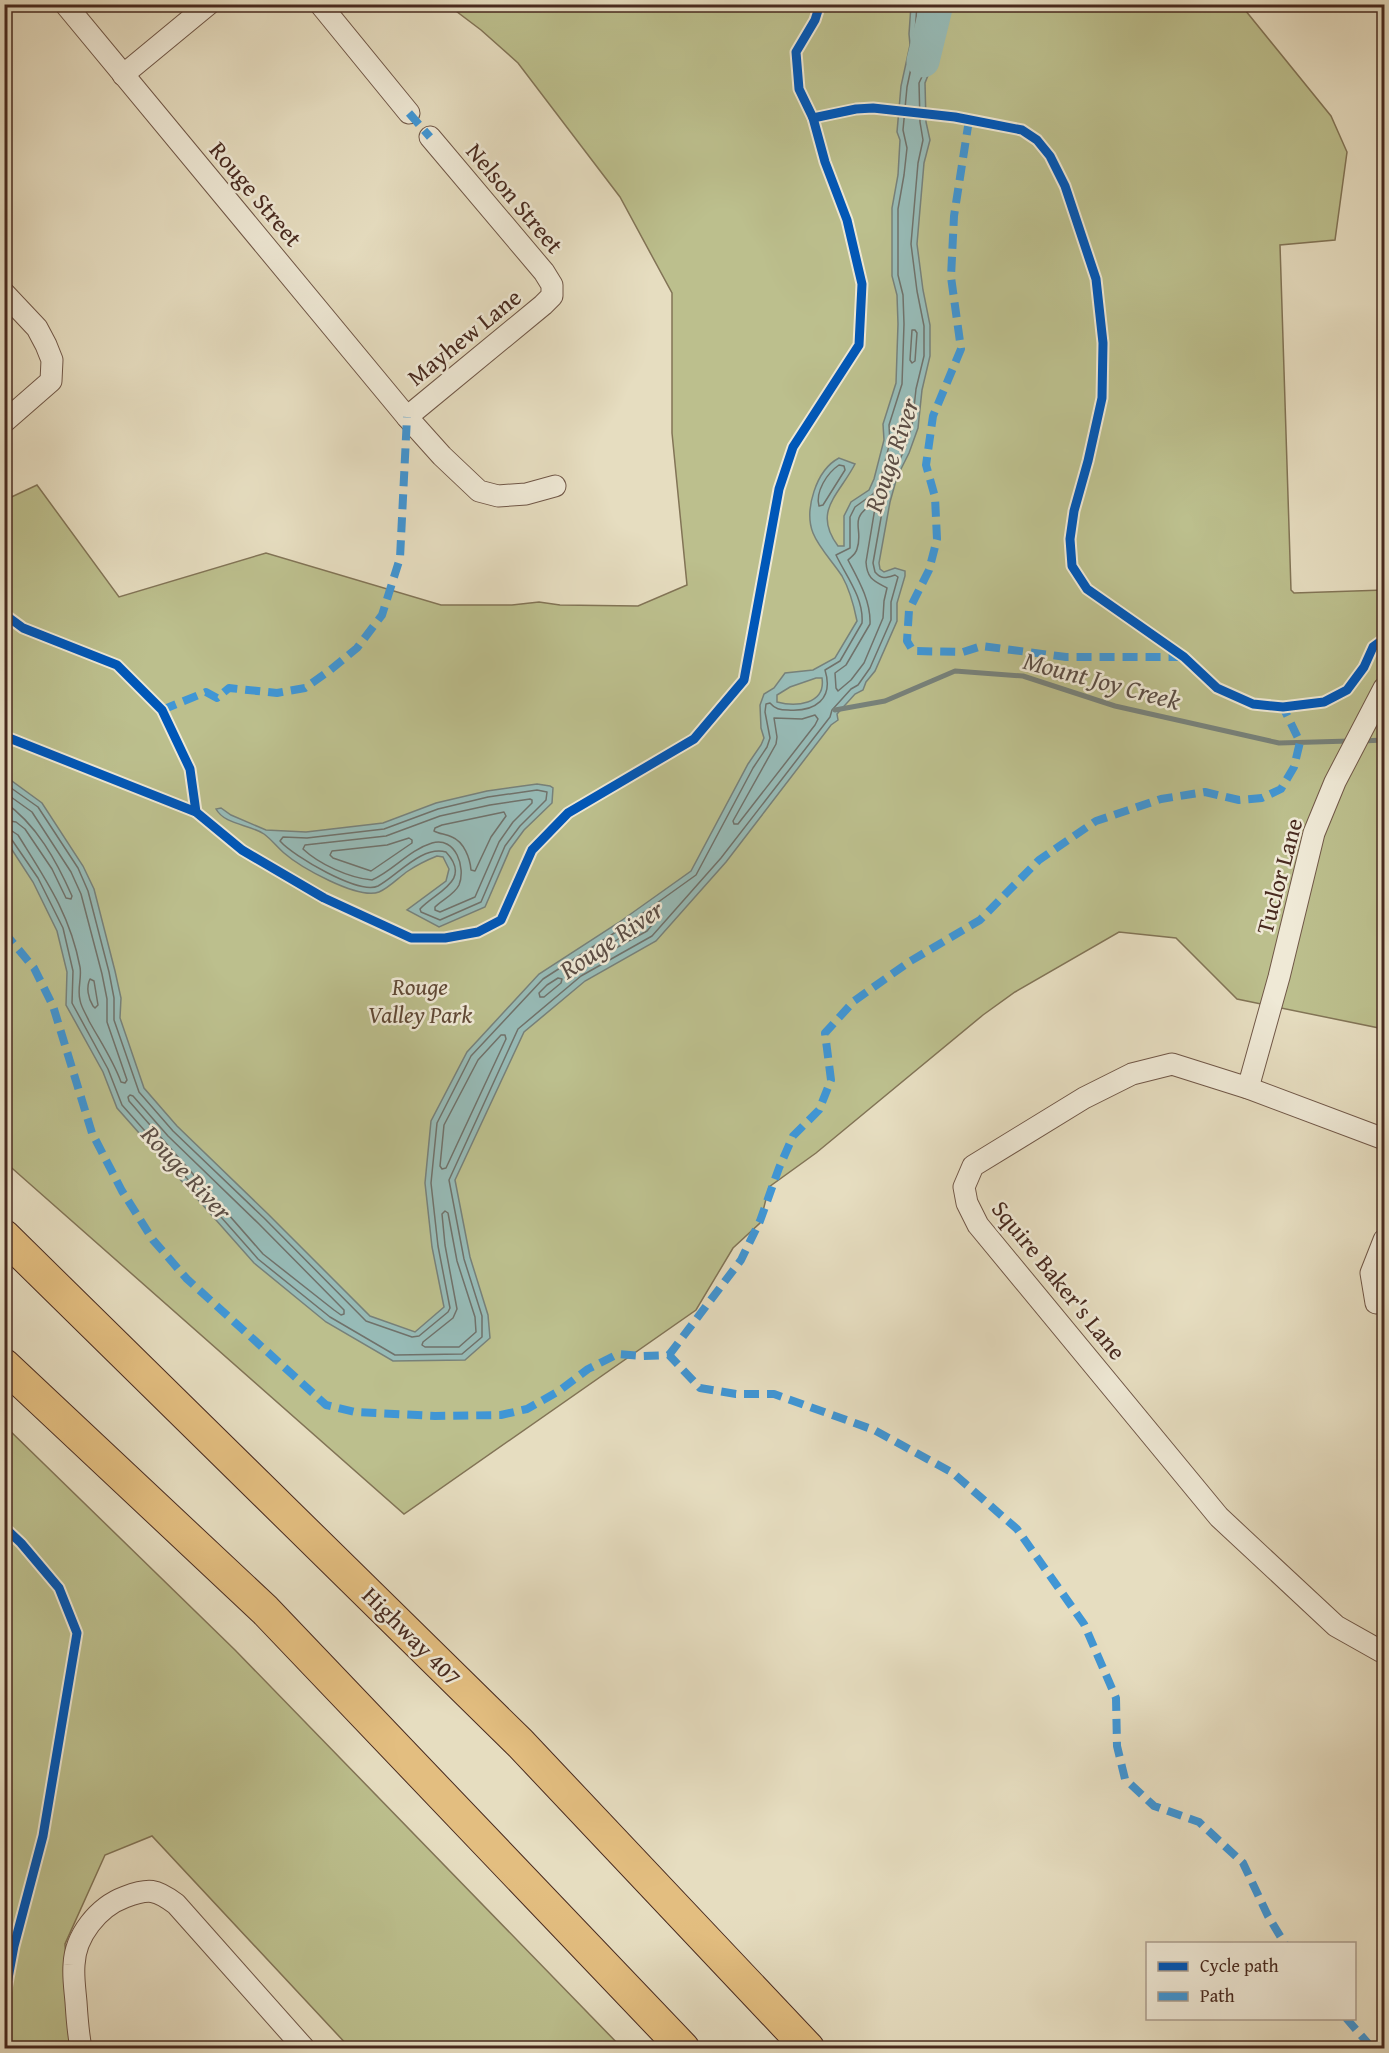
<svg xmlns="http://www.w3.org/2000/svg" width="1389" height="2053" viewBox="0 0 1389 2053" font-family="'Gentium Book Plus',serif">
  <rect width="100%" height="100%" fill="#e6ddc0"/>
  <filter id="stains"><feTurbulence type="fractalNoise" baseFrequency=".00333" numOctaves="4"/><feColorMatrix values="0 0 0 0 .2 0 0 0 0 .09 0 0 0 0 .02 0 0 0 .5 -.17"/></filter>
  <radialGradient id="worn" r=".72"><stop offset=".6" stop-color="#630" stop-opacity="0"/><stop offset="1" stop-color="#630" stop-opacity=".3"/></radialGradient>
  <!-- green -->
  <g fill="#bcbf8d" stroke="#827456" stroke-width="1.5">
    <path d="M 448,5 L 1241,5 L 1331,116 L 1347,152 L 1335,240 L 1280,245 L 1291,590 L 1294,593 L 1384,590 L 1384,1029 L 1237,999 L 1176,938 L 1119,932 L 1015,992 L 983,1015 L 816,1153 L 769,1187 L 760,1223 L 733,1248 L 696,1310 L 404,1514 L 5,1162 L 5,500 L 37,485 L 119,597 L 266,553 L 441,605 L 512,605 L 539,602 L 560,605 L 638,606 L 687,585 L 672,433 L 672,293 L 620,197 L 518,63 L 481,30 Z"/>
    <path d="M 4,1425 L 235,1650 L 622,2048 L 350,2048 L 152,1836 L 105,1855 L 65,1944 L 72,2048 L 5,2048 Z"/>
  </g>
  <!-- water -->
  <g fill="#97bbb7" stroke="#77817a" stroke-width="1.5" fill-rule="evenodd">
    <path d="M 911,5 L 932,5 L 937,26 L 939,49 L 934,56 L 933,68 L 929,73 L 925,83 L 926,122 L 930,140 L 924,163 L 917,244 L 923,290 L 930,325 L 930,356 L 922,390 L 918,428 L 909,453 L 897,477 L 890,502 L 879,563 L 880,569 L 884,572 L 895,568 L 905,571 L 905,576 L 897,603 L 897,621 L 875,671 L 866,682 L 863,690 L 855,694 L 837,714 L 838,720 L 831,725 L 726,862 L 656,941 L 585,981 L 524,1032 L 455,1180 L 470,1257 L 488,1315 L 490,1338 L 465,1360 L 393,1361 L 326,1322 L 254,1263 L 117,1108 L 103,1072 L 66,1005 L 67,972 L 57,931 L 33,882 L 5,839 L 5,776 L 42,803 L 83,866 L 94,889 L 115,971 L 121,998 L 120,1018 L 144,1088 L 177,1126 L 268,1214 L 370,1316 L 415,1332 L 444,1307 L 432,1247 L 425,1183 L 431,1121 L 467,1052 L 539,974 L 618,923 L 691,871 L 748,764 L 761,745 L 764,738 L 761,728 L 760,705 L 764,694 L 774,688 L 785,673 L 813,670 L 835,658 L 857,621 C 854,606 850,590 842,576 C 833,562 819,548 813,533 C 804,510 816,470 839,458 L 855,464 C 839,495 812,511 838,546 L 844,546 L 844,516 L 851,502 L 869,490 L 874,479 L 884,440 L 883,424 L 896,383 L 898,324 L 897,295 L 892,276 L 892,208 L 898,175 L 900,140 L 897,132 L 901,86 L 910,45 L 909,34 ZM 816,678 L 822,678 C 826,705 795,707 777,702 L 777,695 L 790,687 Z"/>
    <path d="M 537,784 L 550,786 L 553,788 L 552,803 L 524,830 L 510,849 L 485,907 L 439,927 L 407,910 L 446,881 L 449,869 L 443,857 L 437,856 C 427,860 417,865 408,871 C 399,877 389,888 379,892 C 358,900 300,867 284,853 C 277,847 271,839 264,834 C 249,824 225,825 216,809 L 221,808 L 231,815 L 266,830 L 306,832 L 383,823 L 436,803 L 487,791 Z"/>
  </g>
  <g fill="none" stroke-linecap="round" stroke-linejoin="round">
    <!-- shore -->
    <g stroke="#70726b" stroke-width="1.5">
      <path d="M 912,330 L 915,330 L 917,333 L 915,361 L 912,363 L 910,360 Z"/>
      <path d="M 839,465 L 844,466 L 845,470 L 823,505 L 819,506 C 815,492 827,473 839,465 Z"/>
      <path d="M 871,505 L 875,508 L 866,562 C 867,579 874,581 887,588 L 884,601 L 883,618 L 864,663 L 851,680 L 838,691 L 836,688 L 835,673 L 846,665 L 870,624 C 871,601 858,579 848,560 C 851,557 856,554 857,549 C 864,529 848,520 871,505 Z"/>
      <path d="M 815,715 L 818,719 L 815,725 L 738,824 L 734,824 L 733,821 L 776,744 L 777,737 L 774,718 L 802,719 Z"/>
      <path d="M 4,783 L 38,807 L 78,868 L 88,891 L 109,972 L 114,998 L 114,1020 L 139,1092 L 173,1131 L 264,1218 L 366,1321 L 412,1337 L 419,1336 L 448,1312 L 450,1308 L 438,1246 L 431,1183 L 437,1123 L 471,1056 L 543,979 L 622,928 L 696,875 L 753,768 L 767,747 L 770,738 L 765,712 L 766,704 L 770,703 C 775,709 780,710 788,710 C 815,712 834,699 825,670 L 840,661 L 862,623 C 864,598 846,576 836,555 L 850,548 L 850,517 L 855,507 L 873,494 L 880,481 L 890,442 L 889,425 L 902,384 L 904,324 L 903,295 L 898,275 L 898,209 L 904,175 L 907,148 L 903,130 L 907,87 L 916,45 L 915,34 L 917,4"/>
      <path d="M 537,790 L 547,792 L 546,800 L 520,826 L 505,846 L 481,902 L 440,920 L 421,912 L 420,909 C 435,892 473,881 446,852 C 422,845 397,876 378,886 C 359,895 293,856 280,841 L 283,837 L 307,838 L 384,829 L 438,809 L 488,797 Z"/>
      <path d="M 4,792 L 32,812 L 71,872 L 81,894 L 102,974 L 107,999 L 107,1022 L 127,1080 L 125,1083 L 121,1082 C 113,1060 100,1041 89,1021 C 86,1014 81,1007 80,1000 C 77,989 82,978 80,967 C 70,914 46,880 18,835 L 12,831 L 4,829"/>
      <path d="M 530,799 L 532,800 L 532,803 L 513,822 L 499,842 L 475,897 L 440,912 L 435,910 L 435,907 C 442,900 455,894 459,885 C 466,868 456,836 432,843 C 409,850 393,871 372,880 C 349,878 319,864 303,849 L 305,845 L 386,836 L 440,816 L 490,805 Z"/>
      <path d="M 4,802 C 36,823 57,862 72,896 L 71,899 L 66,898 L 52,869 L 25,829 L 16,822 L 4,820"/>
      <path d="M 504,812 L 506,816 L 491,837 L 475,871 L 471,870 C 470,858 464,842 452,837 C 446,834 439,834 434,831 L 435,828 L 442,825 Z"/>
      <path d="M 4,837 L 12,840 L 38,878 L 63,928 L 73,971 L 72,1003 L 108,1069 L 122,1105 L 258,1259 L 330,1317 L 395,1355 L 462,1354 L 482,1337 L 482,1316 L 464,1259 L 449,1180 L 518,1029 L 581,976 L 652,936 L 721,858 L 830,717 L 832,710 L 851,689 L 858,685 L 870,668 L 891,620 L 891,602 L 898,577 L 895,575 C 886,578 882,580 875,572 L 873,563 L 884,501 L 892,475 L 904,451 L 912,426 L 916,389 L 924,356 L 924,326 L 917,291 L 911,244 L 918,163 L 923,140 L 920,122 L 919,83 L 927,66 L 928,55 L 932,47 L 931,27 L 926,4"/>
      <path d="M 409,838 L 412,840 L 412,843 L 371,871 L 333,858 L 330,855 L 332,851 L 387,845 Z"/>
      <path d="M 654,914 L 657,915 L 658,918 L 647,931 L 614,949 L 610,948 L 611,944 Z"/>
      <path d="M 558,978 L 562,979 L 561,983 L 544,997 L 540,997 L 539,993 L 547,985 Z"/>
      <path d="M 90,979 L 94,981 L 98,1005 L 95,1008 L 93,1006 C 88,998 86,987 90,979 Z"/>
      <path d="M 501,1035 L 505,1035 L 506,1039 L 446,1168 L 442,1169 L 440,1166 L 444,1125 L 478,1060 Z"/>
      <path d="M 130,1095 L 133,1096 L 168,1136 L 259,1224 L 344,1310 L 344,1314 L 341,1315 L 334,1310 L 263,1254 L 129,1101 L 128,1097 Z"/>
      <path d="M 445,1211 L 448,1213 L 457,1261 L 475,1317 L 476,1332 L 459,1347 L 425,1347 L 422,1345 L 423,1342 L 453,1318 L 457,1309 L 445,1245 L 442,1214 Z"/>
    </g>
    <!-- stream -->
    <g stroke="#77817a" stroke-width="5">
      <path d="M 835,710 L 885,701 L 955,671 L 1023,676 L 1115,706 L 1279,743 L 1350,741"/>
      <path d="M 1362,741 L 1384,740"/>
    </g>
    <!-- river -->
    <path stroke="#97bbb7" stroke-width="33" d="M 923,61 L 936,8 L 935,4"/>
    <!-- minor casing -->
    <g stroke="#705747" stroke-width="23">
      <g id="minor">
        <path d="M 65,4 L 407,417 L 442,456 L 479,491 L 498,496 L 526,494 L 555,486"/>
        <path d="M 320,4 L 409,113"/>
        <path d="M 123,75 L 209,4"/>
        <path d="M 4,293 L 37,328 L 46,345 L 52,360 L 51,381 L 4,422"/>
        <path d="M 407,417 L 543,305 L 552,296 L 552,285 L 544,272 L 430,137"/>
        <path d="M 1248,1088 L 1279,977 L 1314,833 L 1335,782 L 1384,688"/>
        <path d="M 1384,1139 L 1248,1088 L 1172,1064 L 1132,1074 L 1084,1098 L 973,1166 L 964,1187 L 967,1203 L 978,1225 L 1219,1517 L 1336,1626 L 1384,1653"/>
        <path d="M 1376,1303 L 1371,1273 L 1384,1240"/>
        <path d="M 81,2048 C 78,2033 77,2018 76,2002 C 75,1990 73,1977 74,1965 C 75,1936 98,1907 125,1897 C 149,1888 156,1889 176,1904 L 304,2048"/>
      </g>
    </g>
    <!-- highway casing -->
    <g stroke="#482a1f" stroke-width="34">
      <g id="highway">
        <path d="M 4,1236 L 520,1743 L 808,2048"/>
        <path d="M 4,1365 L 265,1610 L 683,2048"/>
      </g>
    </g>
    <!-- minor -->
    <use href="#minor" stroke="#efe9d6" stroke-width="21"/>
    <!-- highway -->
    <use href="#highway" stroke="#e3be80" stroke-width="32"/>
    <!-- quiet -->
    <g stroke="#4096d5" stroke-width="8" stroke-dasharray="15 8" stroke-linecap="butt">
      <path d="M 409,113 L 430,137"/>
      <path d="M 969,120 L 954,216 L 951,277 L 961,349 L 933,416 L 926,465 L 935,497 L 937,539 L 929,570 L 909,610 L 907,641 L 913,651 L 963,652 L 982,646 L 1066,657 L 1184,657"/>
      <path d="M 162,710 L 206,692 L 217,698 L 229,688 L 277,693 L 305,688 L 329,671 L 357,648 L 382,615 L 400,558 L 407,417"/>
      <path d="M 4,932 L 34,968 L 53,1006 L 92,1133 L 122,1191 L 153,1240 L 187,1279 L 326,1405 L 355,1412 L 435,1416 L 501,1415 L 527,1409 L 559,1391 L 588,1369 L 618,1354 L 643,1356 L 669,1355 L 700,1388 L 736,1394 L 774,1394 L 874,1430 L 953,1473 L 1017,1529 L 1084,1624 L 1116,1698 L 1117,1746 L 1125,1779 L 1154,1806 L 1199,1822 L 1243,1863 L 1268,1916 L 1285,1944"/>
      <path d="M 669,1355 L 741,1260 L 760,1221 L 779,1168 L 793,1136 L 819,1110 L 831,1080 L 825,1033 L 854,1001 L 909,962 L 980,920 L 1039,860 L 1096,821 L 1161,799 L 1205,792 L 1239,800 L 1262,798 L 1281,789 L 1294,767 L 1300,742 L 1283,707"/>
      <path d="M 1346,2018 L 1372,2048"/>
    </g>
    <!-- cycleway casing -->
    <g stroke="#efe9d6" stroke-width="13">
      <g id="cycleway">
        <path d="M 813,118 L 856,109 L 873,108 L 955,117 L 1022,130 L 1037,140 L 1050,156 L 1065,186 L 1096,279 L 1103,343 L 1102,398 L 1088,461 L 1074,511 L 1070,539 L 1072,566 L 1087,589 L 1184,657 L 1217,688 L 1253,704 L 1283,707 L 1324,702 L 1347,690 L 1364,667 L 1373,647 L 1384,639"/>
        <path d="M 4,614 L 23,628 L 117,665 L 162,710 L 190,769 L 196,812"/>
        <path d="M 4,736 L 196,812 L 242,850 L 324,898 L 411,938 L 445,938 L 478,932 L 501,920 L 532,850 L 568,813 L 694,739 L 744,680 L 779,489 L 793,447 L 859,345 L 862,284 L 847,220 L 825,162 L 813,118 L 799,89 L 796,52 L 815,20 L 820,4"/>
        <path d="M 4,1527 L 21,1543 L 59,1588 L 77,1633 L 43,1836 L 14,1946 L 4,2000"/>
      </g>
    </g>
    <!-- cycleway -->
    <use href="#cycleway" stroke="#0057b8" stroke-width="9"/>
  </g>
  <g text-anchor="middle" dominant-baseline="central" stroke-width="5" stroke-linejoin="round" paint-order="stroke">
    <!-- street labels -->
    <g font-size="24" fill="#482a1f" stroke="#efe9d6">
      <text transform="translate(256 194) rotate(50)">Rouge Street</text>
      <text transform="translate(515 198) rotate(50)">Nelson Street</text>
      <text transform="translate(464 337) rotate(-39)">Mayhew Lane</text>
      <text transform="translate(1279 876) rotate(-75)">Tuclor Lane</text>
      <text transform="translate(1059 1280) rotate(51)">Squire Baker's Lane</text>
      <text transform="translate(412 1636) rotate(45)">Highway 407</text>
    </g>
    <!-- park labels -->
    <g font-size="24" font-style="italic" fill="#5f4835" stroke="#efe9d6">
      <text x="420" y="986">Rouge<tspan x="420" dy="28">Valley Park</tspan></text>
    </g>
    <!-- water labels -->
    <g font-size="26" font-style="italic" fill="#5c4e45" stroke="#efe9d6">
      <text transform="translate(891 455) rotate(-71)">Rouge River</text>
      <text transform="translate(1102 680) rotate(15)">Mount Joy Creek</text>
      <text transform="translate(611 939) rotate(-34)">Rouge River</text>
      <text transform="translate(187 1172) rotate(47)">Rouge River</text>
    </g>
  </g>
  <!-- margin -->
  <rect width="1389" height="2053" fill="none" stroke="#e6ddc0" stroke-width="24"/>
  <rect x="6" y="6" width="1377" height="2041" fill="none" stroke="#482a1f" stroke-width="3"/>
  <rect x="12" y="12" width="1365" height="2029" fill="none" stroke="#482a1f" stroke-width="1.5"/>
  <!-- legend -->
  <rect x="1146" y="1942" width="210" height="78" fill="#efe9d6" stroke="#ac9d8d" stroke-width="1.5"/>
  <rect x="1158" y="1962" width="30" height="9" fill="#0057b8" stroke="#ac9d8d" stroke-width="1.5"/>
  <text x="1200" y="1972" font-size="18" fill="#482a1f">Cycle path</text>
  <rect x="1158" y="1992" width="30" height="9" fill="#4096d5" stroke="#ac9d8d" stroke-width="1.5"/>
  <text x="1200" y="2002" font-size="18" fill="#482a1f">Path</text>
  <rect width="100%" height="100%" filter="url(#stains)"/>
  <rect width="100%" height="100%" fill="url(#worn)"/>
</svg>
